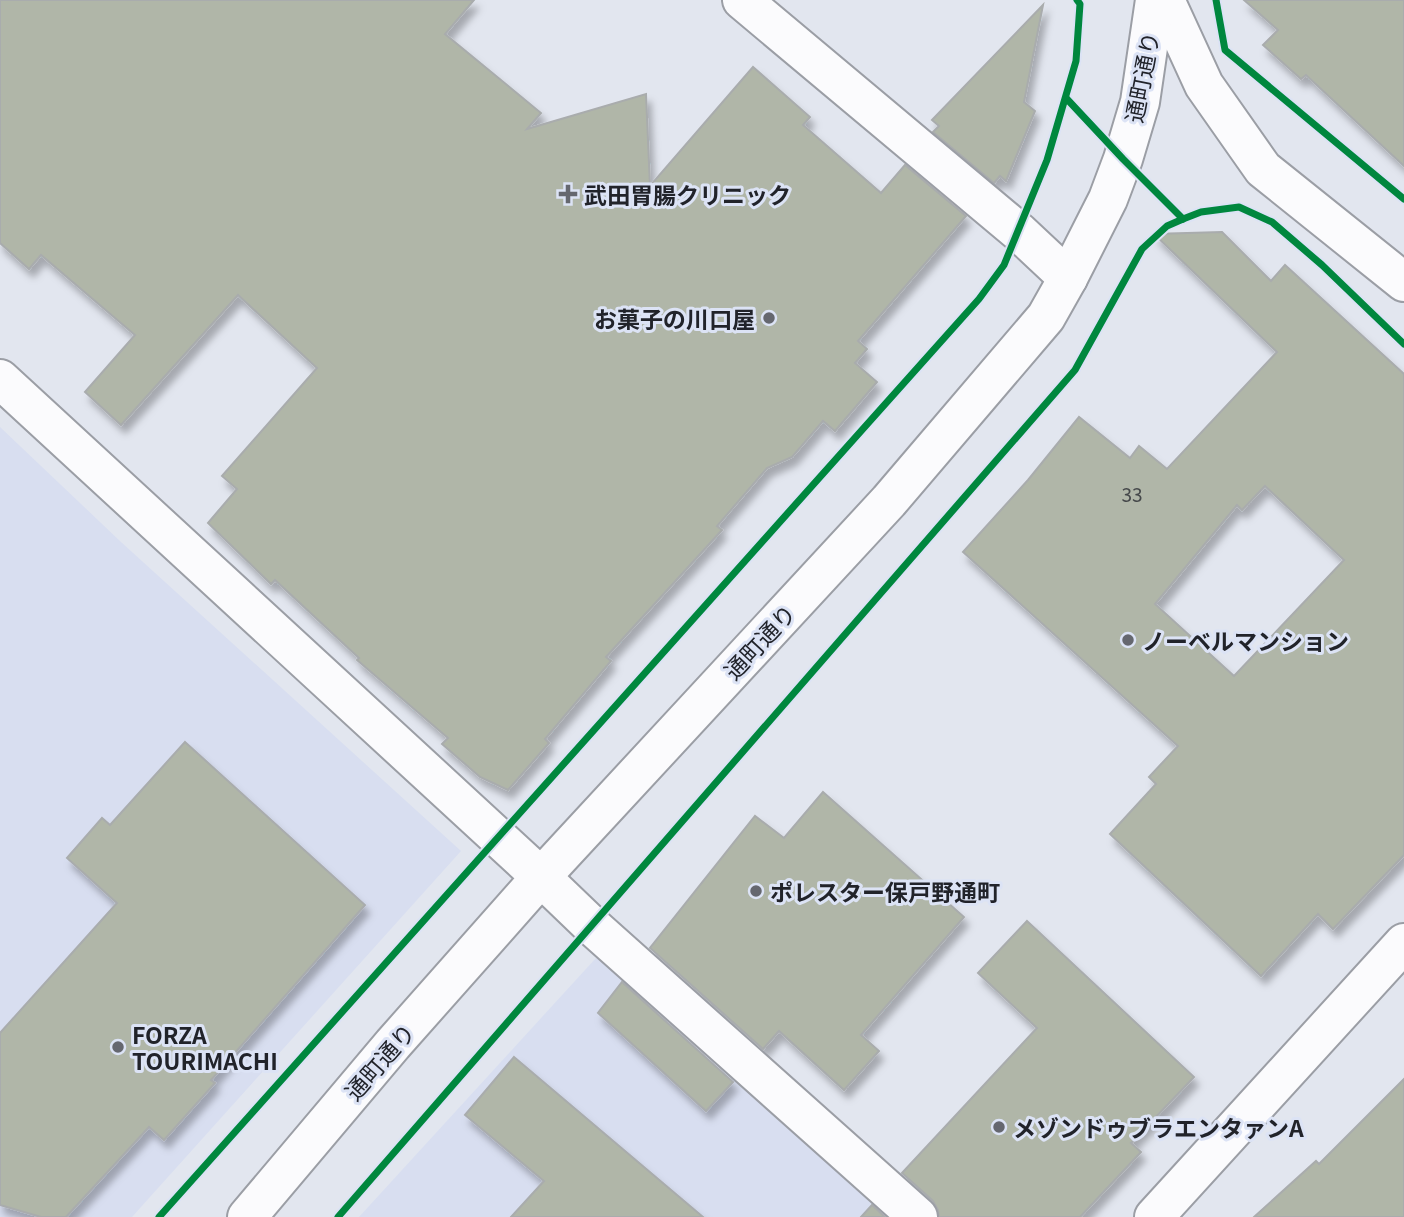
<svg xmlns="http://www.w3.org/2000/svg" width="1404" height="1217" viewBox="0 0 1404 1217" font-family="Georgia,'Noto Sans JP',serif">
  <defs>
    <filter id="shadow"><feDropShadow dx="4.5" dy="8" stdDeviation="3.5" flood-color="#0004"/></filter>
  </defs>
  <rect width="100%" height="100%" fill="#e2e6ef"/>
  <!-- built -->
  <g fill="#d8def0">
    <path d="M 0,427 L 121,542 L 461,851 L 132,1217 L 0,1217 Z"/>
    <path d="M 596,958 L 617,967 L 901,1217 L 359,1217 Z"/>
  </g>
  <!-- building -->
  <g fill="#b0b6a8" stroke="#a9acad" stroke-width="2" fill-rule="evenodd" filter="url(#shadow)">
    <path d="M 0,0 L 474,0 L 445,34 L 541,113 L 527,129 L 646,94 L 650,186 L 753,67 L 810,117 L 803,125 L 881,193 L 905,165 L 966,216 L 858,341 L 867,349 L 855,363 L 877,382 L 835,431 L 823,421 L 792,457 L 767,468 L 717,526 L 722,530 L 606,657 L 611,661 L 545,739 L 549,743 L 508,790 L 480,777 L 442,744 L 448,738 L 357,660 L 359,658 L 275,580 L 271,584 L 208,523 L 237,489 L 222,476 L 317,368 L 238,295 L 121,425 L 85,392 L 135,335 L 41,255 L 29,269 L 0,243 Z"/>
    <path d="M 1244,0 L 1404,0 L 1404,166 L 1306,75 L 1301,79 L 1263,45 L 1278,30 Z"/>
    <path d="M 1043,5 L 1024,102 L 1035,111 L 1006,181 L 1000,176 L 994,183 L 933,132 L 939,126 L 932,120 Z"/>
    <path d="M 1222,232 L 1271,281 L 1285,265 L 1404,374 L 1404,855 L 1333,929 L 1318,914 L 1261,976 L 1110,834 L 1156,784 L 1149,777 L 1178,746 L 963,552 L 1028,480 L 1079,417 L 1130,458 L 1139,446 L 1167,469 L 1277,352 L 1154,234 ZM 1265,486 L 1344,560 L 1234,676 L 1155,604 L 1237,505 L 1242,510 Z"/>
    <path d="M 185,742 L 365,905 L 211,1080 L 215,1083 L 164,1140 L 149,1127 L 66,1217 L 41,1217 L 0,1205 L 0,1033 L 117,903 L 67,858 L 102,818 L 110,825 Z"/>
    <path d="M 823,792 L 964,917 L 861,1035 L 879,1051 L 844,1090 L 779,1031 L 763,1049 L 650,948 L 755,816 L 784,838 Z"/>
    <path d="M 1027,921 L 1194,1077 L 1131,1143 L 1141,1152 L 1080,1217 L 939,1217 L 938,1210 L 933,1201 L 902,1173 L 1037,1028 L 978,973 Z"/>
    <path d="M 622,982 L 733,1082 L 706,1111 L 598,1013 Z"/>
    <path d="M 514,1057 L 703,1217 L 511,1217 L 544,1181 L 465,1115 Z"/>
    <path d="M 1404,1079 L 1404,1217 L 1254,1217 L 1316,1161 L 1319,1164 Z"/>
    <path d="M 872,1205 L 885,1217 L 861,1217 Z"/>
  </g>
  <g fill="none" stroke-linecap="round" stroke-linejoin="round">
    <!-- street casing -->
    <g stroke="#9b9ea5" stroke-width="42">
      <g id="street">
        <path d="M 742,0 L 1019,232 L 1068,278"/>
        <path d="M 541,877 L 592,926 L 918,1217"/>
        <path d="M 1154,1217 L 1404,943"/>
      </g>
    </g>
    <!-- secondary casing -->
    <g stroke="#9b9ea5" stroke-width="42">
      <g id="secondary">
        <path d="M 1165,0 L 1204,85 L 1263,169 L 1404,282"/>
        <path d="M 0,379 L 541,877"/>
        <path d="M 247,1217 L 393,1044 L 541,877 L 889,501 L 1046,317 L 1068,278 L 1108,199 L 1123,159 L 1140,102 L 1155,0"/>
      </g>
    </g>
    <!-- path -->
    <g stroke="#c4c5c8" stroke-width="4.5" stroke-dasharray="3.5 5" stroke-linecap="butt">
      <path d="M 1268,85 L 1404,199"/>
      <path d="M 1066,98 L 1085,118"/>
      <path d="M 1038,182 L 1076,61 L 1080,4 L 1077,0"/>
      <path d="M 1161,198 L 1183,219"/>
      <path d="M 1141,249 C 1172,220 1191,214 1233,208"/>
      <path d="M 1389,330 L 1404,344"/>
      <path d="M 531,801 L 979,299 L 996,276"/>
      <path d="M 624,889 L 1075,370 L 1087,349"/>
      <path d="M 159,1217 L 467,873"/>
      <path d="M 338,1217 L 560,962"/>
    </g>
    <!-- street -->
    <use href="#street" stroke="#fbfbfd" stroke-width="38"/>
    <!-- secondary -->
    <use href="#secondary" stroke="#fbfbfd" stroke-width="38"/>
    <!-- cycleway casing -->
    <g stroke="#dce3f5" stroke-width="11">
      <g id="cycleway">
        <path d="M 1216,0 L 1225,50 L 1404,199"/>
        <path d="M 1066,98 L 1123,159 L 1183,219"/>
        <path d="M 159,1217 L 979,299 L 1004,265 L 1047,160 L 1076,61 L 1080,4 L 1077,0"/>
        <path d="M 338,1217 L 1075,370 L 1142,249 L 1167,226 L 1183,219 L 1201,212 L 1239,207 L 1272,222 L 1322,265 L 1404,344"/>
      </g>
    </g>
    <!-- cycleway -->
    <use href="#cycleway" stroke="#00873e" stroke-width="7"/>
  </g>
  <!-- markers -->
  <g fill="#65676f" stroke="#dce3f5" stroke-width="2.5">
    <path d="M564.5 183.5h7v7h7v7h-7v7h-7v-7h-7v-7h7z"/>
    <circle cx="769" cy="318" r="7"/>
    <circle cx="1128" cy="640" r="7"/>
    <circle cx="756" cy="891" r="7"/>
    <circle cx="118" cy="1047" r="7"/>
    <circle cx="999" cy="1127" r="7"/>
  </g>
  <g text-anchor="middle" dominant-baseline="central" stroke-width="6" stroke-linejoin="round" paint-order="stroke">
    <!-- number labels -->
    <g font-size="19" fill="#45484a">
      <text x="1132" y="493">33</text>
    </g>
    <!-- street labels -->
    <g font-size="23" fill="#21232a" stroke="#dce3f5">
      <text transform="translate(1141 77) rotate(-79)">通町通り</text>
      <text transform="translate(759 641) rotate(-47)">通町通り</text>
      <text transform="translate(379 1061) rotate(-49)">通町通り</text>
    </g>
    <!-- poi labels -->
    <g font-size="23" font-weight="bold" fill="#21232a" stroke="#dce3f5" text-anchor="start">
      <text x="584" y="194">武田胃腸クリニック</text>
      <text x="755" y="318" text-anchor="end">お菓子の川口屋</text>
      <text x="1142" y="640">ノーベルマンション</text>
      <text x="770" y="891">ポレスター保戸野通町</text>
      <text x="132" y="1034">FORZA<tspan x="132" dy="26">TOURIMACHI</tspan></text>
      <text x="1013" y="1127">メゾンドゥブラエンタァンA</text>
    </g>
  </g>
</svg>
